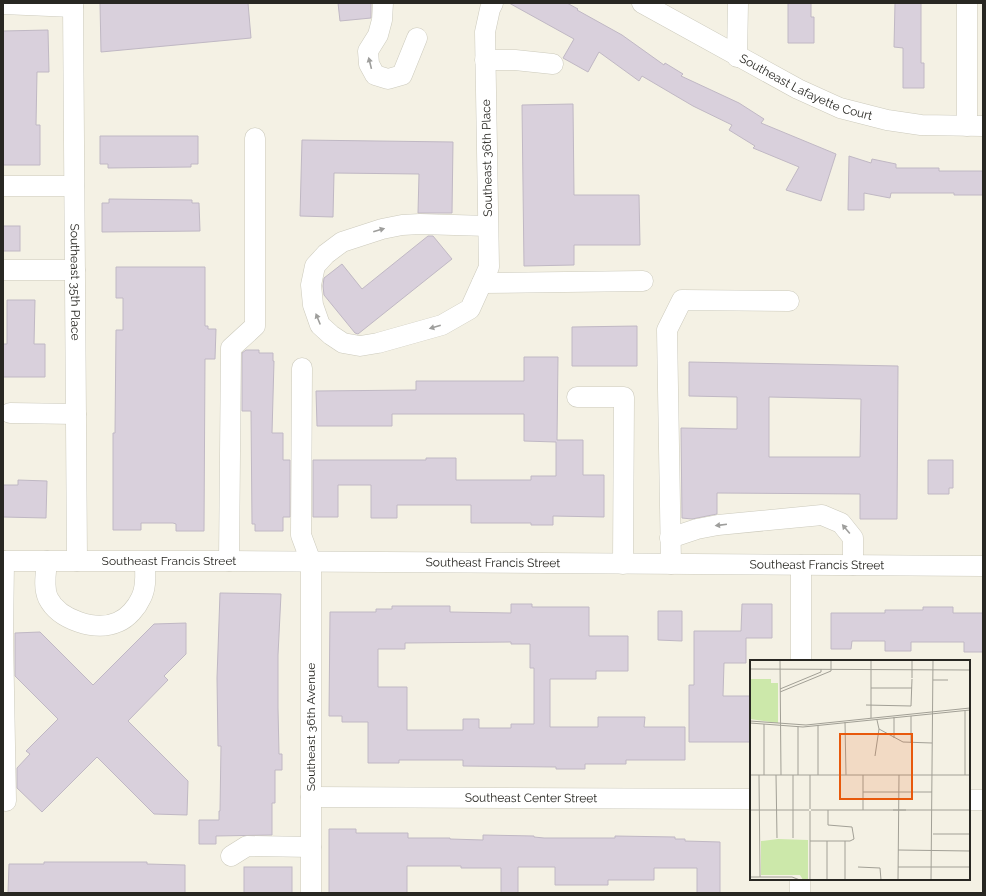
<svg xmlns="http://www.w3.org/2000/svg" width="986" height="896" viewBox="0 0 986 896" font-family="Raleway,sans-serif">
  <rect width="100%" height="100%" fill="#f4f1e4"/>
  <!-- building -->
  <g fill="#d9d0dc" stroke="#c0b8c4" fill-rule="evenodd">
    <path d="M 100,3 L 248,3 L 251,38 L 101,52 Z"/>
    <path d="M 338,3 L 371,3 L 371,18 L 340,21 Z"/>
    <path d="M 509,3 L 567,3 L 578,9 L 577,10 L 622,35 L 664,65 L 665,63 L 683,74 L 681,76 L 739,103 L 764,119 L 761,123 L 836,154 L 821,201 L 786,190 L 799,167 L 753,148 L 755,146 L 729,130 L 732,125 L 693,106 L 642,76 L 639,81 L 599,52 L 588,72 L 563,58 L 574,39 Z"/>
    <path d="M 788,3 L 811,3 L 811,17 L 814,17 L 814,43 L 788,43 Z"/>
    <path d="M 895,3 L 921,3 L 921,63 L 924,63 L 924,88 L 903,88 L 903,48 L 894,47 Z"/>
    <path d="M 48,30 L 49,72 L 37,72 L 36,125 L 40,125 L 40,165 L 3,165 L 3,31 Z"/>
    <path d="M 573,104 L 574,195 L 639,195 L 640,245 L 574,245 L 574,265 L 524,266 L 522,105 Z"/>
    <path d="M 100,136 L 198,136 L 198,164 L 191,164 L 191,167 L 108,168 L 108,164 L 100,164 Z"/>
    <path d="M 302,140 L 453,142 L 452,213 L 418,213 L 419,174 L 334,173 L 333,217 L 300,216 Z"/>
    <path d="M 849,156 L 871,163 L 872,159 L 896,164 L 896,168 L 939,168 L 939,171 L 983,171 L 983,195 L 954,195 L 954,193 L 891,193 L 890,198 L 864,193 L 864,210 L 848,210 Z"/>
    <path d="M 109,199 L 192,200 L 192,203 L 199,203 L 200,231 L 102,232 L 102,203 L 109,203 Z"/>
    <rect x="3" y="226" width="17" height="25"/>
    <path d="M 428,236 L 433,236 L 452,259 L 358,334 L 355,333 L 324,295 L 323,286 L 324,278 L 342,264 L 362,289 Z"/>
    <path d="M 116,267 L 205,267 L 205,326 L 208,326 L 208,329 L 216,329 L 215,359 L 205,359 L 204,531 L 176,531 L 176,524 L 173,523 L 141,523 L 141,530 L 113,530 L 113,433 L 115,433 L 116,330 L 123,330 L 123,298 L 116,298 Z"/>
    <path d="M 7,300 L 35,300 L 34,344 L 45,344 L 45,377 L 3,377 L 3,344 L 7,344 Z"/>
    <path d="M 637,326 L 637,366 L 572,366 L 572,327 Z"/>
    <path d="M 246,350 L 259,350 L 259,353 L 273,353 L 273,361 L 274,361 L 272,433 L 283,433 L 283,460 L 290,460 L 290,517 L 283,517 L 283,531 L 255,531 L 255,524 L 252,524 L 251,411 L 242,411 L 242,353 Z"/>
    <path d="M 524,357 L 558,357 L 557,440 L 583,440 L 583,475 L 604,475 L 604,517 L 553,516 L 553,525 L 531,525 L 531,523 L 471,523 L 471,505 L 397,505 L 397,518 L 371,518 L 371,485 L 338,485 L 338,517 L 313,517 L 313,460 L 426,460 L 426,458 L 456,458 L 456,480 L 531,480 L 531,476 L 556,476 L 556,442 L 524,441 L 524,414 L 392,414 L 392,426 L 317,426 L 316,391 L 416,390 L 416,381 L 524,381 Z"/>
    <path d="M 689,362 L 898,366 L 897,519 L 860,519 L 860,494 L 717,493 L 717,514 L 692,519 L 682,518 L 681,428 L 737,429 L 737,397 L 689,396 ZM 769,397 L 861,399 L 860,457 L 769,457 Z"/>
    <path d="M 928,460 L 953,460 L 953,488 L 949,488 L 949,494 L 928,494 Z"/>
    <path d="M 18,480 L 47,481 L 46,518 L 3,517 L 3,485 L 18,485 Z"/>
    <path d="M 220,593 L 281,594 L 278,655 L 278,708 L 279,754 L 282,754 L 282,770 L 275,770 L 275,803 L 272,803 L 272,835 L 216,836 L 216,844 L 199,844 L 199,820 L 219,820 L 219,811 L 220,811 L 221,746 L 218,746 L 217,678 Z"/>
    <path d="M 511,604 L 532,604 L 532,607 L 589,607 L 589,636 L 628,636 L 628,671 L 596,671 L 596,679 L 550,679 L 550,727 L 598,727 L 598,717 L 645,717 L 644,727 L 685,727 L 685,760 L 626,760 L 626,764 L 585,764 L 585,769 L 556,769 L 556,767 L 463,766 L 463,760 L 399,760 L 399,763 L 368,763 L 368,722 L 342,722 L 342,716 L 329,716 L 330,612 L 376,612 L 376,609 L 392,609 L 392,606 L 450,606 L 450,612 L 511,613 ZM 511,642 L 511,644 L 530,644 L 530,668 L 534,668 L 534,724 L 511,724 L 511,728 L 479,728 L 479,719 L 463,719 L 463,730 L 407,730 L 407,687 L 378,687 L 378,649 L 405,649 L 405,643 Z"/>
    <path d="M 742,604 L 772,604 L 772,638 L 746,638 L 746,663 L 724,663 L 723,696 L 751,696 L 751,742 L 689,742 L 689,685 L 694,685 L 694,631 L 741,631 Z"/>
    <path d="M 923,607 L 953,607 L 953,613 L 983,613 L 983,652 L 964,652 L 964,642 L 911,642 L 911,651 L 885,651 L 885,641 L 852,641 L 851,649 L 831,649 L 831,613 L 885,613 L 885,610 L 923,610 Z"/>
    <path d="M 658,611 L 682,611 L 682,641 L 658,640 Z"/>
    <path d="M 186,623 L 186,654 L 164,676 L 168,680 L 128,721 L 188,781 L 187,815 L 154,814 L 97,757 L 42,812 L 17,788 L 17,768 L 30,754 L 26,751 L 58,719 L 15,676 L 15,633 L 40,632 L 93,685 L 154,624 Z"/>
    <path d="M 329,829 L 356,829 L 356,833 L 408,833 L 408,838 L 450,838 L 450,839 L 483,840 L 483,835 L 534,836 L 534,837 L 544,838 L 615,838 L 615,836 L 675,837 L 675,839 L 685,839 L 685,841 L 720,842 L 720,893 L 697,893 L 697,868 L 654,868 L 654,880 L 608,880 L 608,885 L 555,885 L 555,867 L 518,867 L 518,893 L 501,893 L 501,868 L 461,868 L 461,866 L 407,866 L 407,893 L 329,893 Z"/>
    <path d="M 44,862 L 147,862 L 147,864 L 185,865 L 185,893 L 8,893 L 9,864 L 44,864 Z"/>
    <rect x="244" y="867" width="48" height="26"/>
  </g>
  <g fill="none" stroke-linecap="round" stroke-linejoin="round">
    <!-- minor casing -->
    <g stroke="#cccabc" stroke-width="21">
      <g id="minor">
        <path id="s1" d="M 73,3 L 77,561"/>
        <path d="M 383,3 L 382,20 L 378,35 L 368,51 L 369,64 L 375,75 L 388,79 L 402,75 L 417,38"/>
        <path id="s2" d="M 642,3 L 798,89 L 840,108 L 887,120 L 921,125 L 983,126"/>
        <path d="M 3,4 L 73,7"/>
        <path d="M 737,57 L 738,3"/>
        <path d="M 485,60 L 515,60 L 553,64"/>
        <path d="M 967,126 L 967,3"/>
        <path d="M 3,186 L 74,186"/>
        <path d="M 488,226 L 420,224 L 402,225 L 382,229 L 342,242 L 326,254 L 315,266 L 311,285 L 313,305 L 320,325 L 331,335 L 343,343 L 360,346 L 378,343 L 442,325 L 470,309 L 489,267 L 485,32 L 490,9 L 493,3"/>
        <path d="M 3,270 L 75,270"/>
        <path d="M 482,283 L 643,281"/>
        <path d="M 302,368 L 301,535 L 311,562 L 311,893"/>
        <path d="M 577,397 L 624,397 L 623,564"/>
        <path d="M 10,413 L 76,414"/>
        <path d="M 670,538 L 697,529 L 718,525 L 822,515 L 841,523 L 853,538 L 853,565"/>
        <path id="s3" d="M 3,561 L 229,561 L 983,566"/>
        <path d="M 4,561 L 3,635 L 6,801"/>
        <path d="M 47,561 C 46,573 43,587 48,598 C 59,620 96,632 118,622 C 128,618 137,607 141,598 C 147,587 145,573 145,562"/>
        <path d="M 229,561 L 231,348 L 255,326 L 255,138"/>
        <path d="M 671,564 L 667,330 L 682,300 L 789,301"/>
        <path d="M 801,661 L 801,565"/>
        <path id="s4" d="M 311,797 L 751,799"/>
        <path d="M 969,800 L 983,800"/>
        <path d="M 231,856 L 247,846 L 311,847"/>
        <path d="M 800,893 L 800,879"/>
      </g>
    </g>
    <!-- minor -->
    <use href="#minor" stroke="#fff" stroke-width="20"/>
  </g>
  <!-- one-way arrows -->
  <defs><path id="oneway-solid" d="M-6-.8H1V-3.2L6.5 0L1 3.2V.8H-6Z"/></defs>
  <g fill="#9e9e9c">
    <use href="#oneway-solid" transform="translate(370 63) rotate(-104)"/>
    <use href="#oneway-solid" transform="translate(379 230) rotate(-16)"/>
    <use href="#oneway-solid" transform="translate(318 319) rotate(-112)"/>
    <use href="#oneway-solid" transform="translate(435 327) rotate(164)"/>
    <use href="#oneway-solid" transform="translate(721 525) rotate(173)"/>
    <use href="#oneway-solid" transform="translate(846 529) rotate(-130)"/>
  </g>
  <g text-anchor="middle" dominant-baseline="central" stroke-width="3.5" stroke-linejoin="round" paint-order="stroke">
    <!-- street labels -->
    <g font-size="12" fill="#282722" stroke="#fff">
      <text stroke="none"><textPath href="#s2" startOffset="185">Southeast Lafayette Court</textPath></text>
      <text transform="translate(487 158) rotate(-91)">Southeast 36th Place</text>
      <text stroke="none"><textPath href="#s1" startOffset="279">Southeast 35th Place</textPath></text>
      <text stroke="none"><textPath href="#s3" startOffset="166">Southeast Francis Street</textPath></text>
      <text stroke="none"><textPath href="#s3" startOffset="490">Southeast Francis Street</textPath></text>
      <text stroke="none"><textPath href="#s3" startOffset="814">Southeast Francis Street</textPath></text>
      <text transform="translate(311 727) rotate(-90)">Southeast 36th Avenue</text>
      <text stroke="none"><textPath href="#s4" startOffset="220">Southeast Center Street</textPath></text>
    </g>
  </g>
  <!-- overview -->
  <g transform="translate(750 660)">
    <rect width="220" height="220" fill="#f4f1e4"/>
    <path d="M 0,19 L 21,19 L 21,23 L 28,23 L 28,63 L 0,59 ZM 28,179 L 58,180 L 58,220 L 53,220 L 50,215 L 11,215 L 11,181 Z" fill="#cce8aa"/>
    <path fill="none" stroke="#a2a096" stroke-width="1" d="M 30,0 L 31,115M 121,0 L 121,58M 0,9 L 220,10M 162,18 L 162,0M 183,20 L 198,20M 121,28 L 162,28M 30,29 L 71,12 L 71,9M 30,32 L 81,11 L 81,0M 116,45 L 161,46 L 162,19M 161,56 L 161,83M 144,57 L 144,78M 0,61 L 56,65 L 220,48M 95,62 L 96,115M 0,63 L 53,67 L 220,50M 68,65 L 68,115M 48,66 L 48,115M 129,69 L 153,82 L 182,83M 125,96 L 129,69 L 127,60M 0,115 L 220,115M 9,115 L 10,217M 14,115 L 14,64M 26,115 L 27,178M 43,115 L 43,178M 60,115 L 60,149M 215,115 L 215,51M 113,132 L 182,132M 0,150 L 59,150M 61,150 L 156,150M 113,150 L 113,115M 143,150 L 220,150M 183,174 L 220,174M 60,181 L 100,181 L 104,179 L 102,167 L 78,165 L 78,150M 77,181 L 77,220M 95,181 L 95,220M 148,190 L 220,191M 108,207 L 130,208 L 131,220M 148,207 L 220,207M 0,217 L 42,217 L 50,220M 60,220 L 60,151M 148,220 L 149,115M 181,220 L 183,0"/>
    <path fill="#e8590c" fill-opacity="0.15" stroke="#e8590c" stroke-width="2" d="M 90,74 L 162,74 L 162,139 L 90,139 Z"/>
    <rect width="220" height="220" fill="none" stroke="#282722" stroke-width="2"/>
  </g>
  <!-- border -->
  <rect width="986" height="896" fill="none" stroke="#282722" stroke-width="8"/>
</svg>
